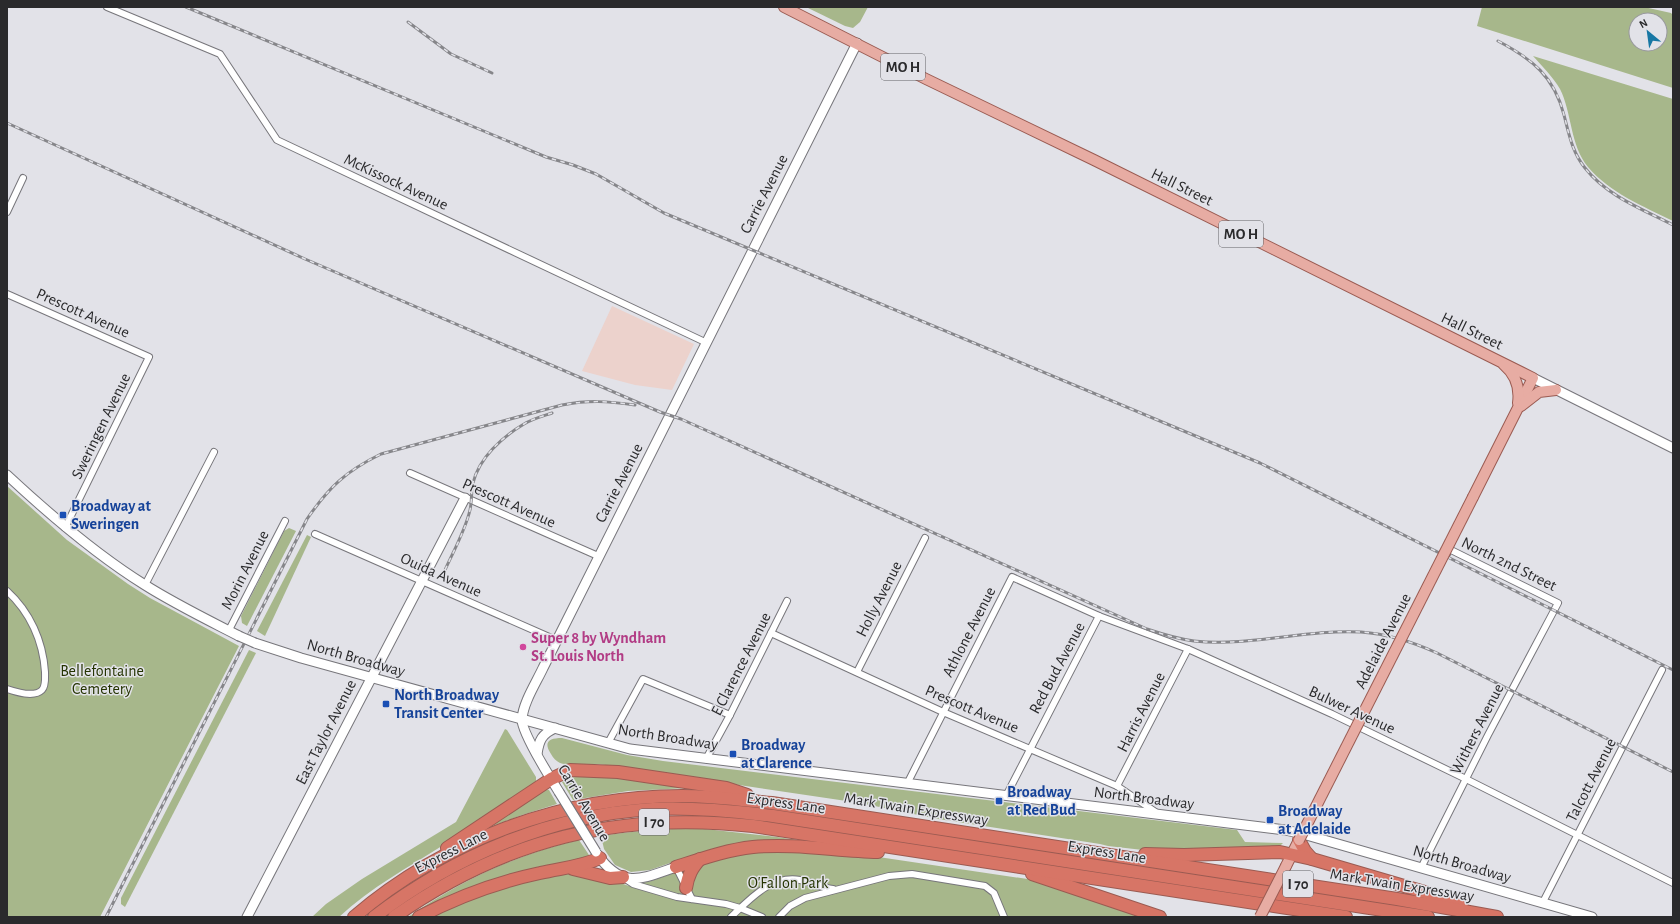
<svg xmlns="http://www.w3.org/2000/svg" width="1680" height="924" viewBox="0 0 1680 924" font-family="'Alegreya Sans',sans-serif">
  <rect width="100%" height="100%" fill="#e2e2e8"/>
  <!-- commercial -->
  <path fill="#ecd2cc" d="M 612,306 L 694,344 L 672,390 L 635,385 L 582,371 Z"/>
  <!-- green -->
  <g fill="#a7b78b" fill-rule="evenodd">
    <path d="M 806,7 L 868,7 L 860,22 L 853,28 L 845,26 Z"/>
    <path d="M 1482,7 L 1644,7 L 1671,13 L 1673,15 L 1673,88 L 1477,26 ZM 1636,20 L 1660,20 L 1660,44 L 1636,44 Z"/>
    <path d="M 1533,56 L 1673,99 L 1673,221 C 1643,206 1610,193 1588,167 C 1570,145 1572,113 1560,89 C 1553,77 1542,66 1533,56 Z"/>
    <path d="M 7,486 L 67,540 L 128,584 L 150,598 L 239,646 L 100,917 L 7,917 Z"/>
    <path d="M 289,528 L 296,531 L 247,626 L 242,623 L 241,616 L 284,531 Z"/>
    <path d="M 307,535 L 311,537 L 265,636 L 257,631 Z"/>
    <path d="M 249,650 L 256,653 L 125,907 L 121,904 L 121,898 Z"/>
    <path d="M 505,729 L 507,730 L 536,777 L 536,781 L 532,786 C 503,805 475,825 445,844 C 409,867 371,887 339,917 L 312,917 L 326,904 L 362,879 L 456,822 Z"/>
    <path d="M 562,738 L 627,755 L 663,761 L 1237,830 L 1245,842 L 1283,843 L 1279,847 L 1169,853 L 1108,846 L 1100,844 L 938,819 L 860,803 L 632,769 C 617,766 603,764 588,764 C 579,764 568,766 560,763 C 556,761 553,758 551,754 C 543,742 549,738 562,738 Z"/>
    <path d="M 576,777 L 615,777 L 688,788 L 628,791 L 573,800 L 562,782 L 568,778 Z"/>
    <path d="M 546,789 L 549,790 L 557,804 L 522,815 L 473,833 Z"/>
    <path d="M 696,828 L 777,837 L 844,847 L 795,844 L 670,863 L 650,870 L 631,872 L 615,865 L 604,849 L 601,836 C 633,831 664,829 696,828 Z"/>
    <path d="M 579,840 L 589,855 L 588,858 L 415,917 L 408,917 C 460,881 517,854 579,840 Z"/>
    <path d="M 767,850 L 865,855 L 1034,880 L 1148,917 L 425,917 L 464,899 L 565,872 L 612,880 L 629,886 L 651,881 L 715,859 Z"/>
  </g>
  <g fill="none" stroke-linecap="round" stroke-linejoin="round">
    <!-- street casing -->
    <g stroke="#77767b" stroke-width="8">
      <g id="street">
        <path d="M 107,7 L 220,54 L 277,140 L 707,343"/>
        <path d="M 7,212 L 23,178"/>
        <path d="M 7,294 L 149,357 L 65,528"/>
        <path d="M 410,473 L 598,556"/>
        <path d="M 315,534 L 556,640"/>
        <path d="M 145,585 L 214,452"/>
        <path d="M 7,591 C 30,612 43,641 45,672 C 45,677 46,686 42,690 C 34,698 16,692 7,689"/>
        <path d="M 229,630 L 285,521"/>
        <path d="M 771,633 L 943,712 L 1117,786 L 1157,813"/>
        <path d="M 857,672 L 925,538"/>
        <path d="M 608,743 L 643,679 L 730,715"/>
        <path d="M 706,759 L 730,715 L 787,601"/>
        <path d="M 907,784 L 1012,577 L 1099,616 L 1188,649 L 1332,714 L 1466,779 L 1673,883"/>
        <path d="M 1117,786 L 1188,649"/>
        <path d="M 1006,796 L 1099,616"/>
        <path d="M 676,867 L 692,899"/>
        <path d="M 1421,868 L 1488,735 L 1558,603 L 1449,549 L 1447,554"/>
        <path d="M 624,878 L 633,884 L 677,897 L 726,904 L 740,908 L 762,917"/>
        <path d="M 1543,902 L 1662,670"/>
        <path d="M 731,917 C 750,899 771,875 800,880 C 812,882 821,888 833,889"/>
        <path d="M 779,917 L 790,906 L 805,898 L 889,876 L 912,874 L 985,886 L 994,893 L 1004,917"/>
      </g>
    </g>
    <!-- secondary casing -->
    <g stroke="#77767b" stroke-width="11">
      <g id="secondary">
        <path d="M 1533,378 L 1673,448"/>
        <path d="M 7,475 C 50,515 95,554 145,585 C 175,604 208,620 239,636"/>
        <path d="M 255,643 L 301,658 L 630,749 L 1285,830 L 1303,834 L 1592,917"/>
        <path d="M 537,754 C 539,740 542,734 555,728"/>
        <path d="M 559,792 C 551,779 521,732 522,719 C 523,703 536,683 543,668 L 857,43"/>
        <path d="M 597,854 C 622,890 641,879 676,867"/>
        <path d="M 247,917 L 465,498"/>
      </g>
    </g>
    <!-- primary casing -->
    <g stroke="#9a5b52" stroke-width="12">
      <g id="primary">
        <path d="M 784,7 L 926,79 L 1094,160 L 1533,378 L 1473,497"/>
        <path d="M 1504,365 C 1516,375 1520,388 1518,403"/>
        <path d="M 1521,406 L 1539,392 L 1556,390"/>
        <path d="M 1286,866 L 1299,840"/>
      </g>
    </g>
    <!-- highway casing -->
    <g stroke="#9a5b52" stroke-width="14">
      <g id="highway">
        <path d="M 1299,840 L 1305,851 L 1312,859"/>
        <path d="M 447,848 L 551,779 L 570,770 L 618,772 L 726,788 L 747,795"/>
        <path d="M 1145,854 L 1184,855 L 1280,852 L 1312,859 L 1462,903"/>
        <path d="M 676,867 C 701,859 726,850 753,847 C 795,843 836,851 878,852"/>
        <path d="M 573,869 L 610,878 L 623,877"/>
        <path d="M 1032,874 L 1160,917"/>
        <path d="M 686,888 C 688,875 692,868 700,859"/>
        <path d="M 354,917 C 444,840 563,796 682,796 C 712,796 742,800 772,803 L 1397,899 L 1497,917"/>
        <path d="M 374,917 C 454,856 551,815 653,809 C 693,807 733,811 773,816 L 1428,917"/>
        <path d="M 394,917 C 505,839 619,811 753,826 L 1346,917"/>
        <path d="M 419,917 C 457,897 498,882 540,873 C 561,868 581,867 600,858"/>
      </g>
    </g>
    <!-- street -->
    <use href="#street" stroke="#fff" stroke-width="6"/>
    <!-- secondary -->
    <use href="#secondary" stroke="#fff" stroke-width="9"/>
    <!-- primary -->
    <use href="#primary" stroke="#e7aca3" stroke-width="10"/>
    <!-- highway -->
    <use href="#highway" stroke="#d77566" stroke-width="12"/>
    <!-- rail casing -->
    <g stroke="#86868a" stroke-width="3">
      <g id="rail">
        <path d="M 186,7 L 546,157 L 573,165 L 596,174 L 664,213 L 1260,463 L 1673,670"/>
        <path d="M 408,22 L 451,54 L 492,73"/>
        <path d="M 1498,41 C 1532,59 1554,76 1564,115 C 1569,134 1572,152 1585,168 C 1607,196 1642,209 1673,225"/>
        <path d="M 7,123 L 305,259 L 660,412 L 681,419 L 1147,629 C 1162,634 1178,639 1194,641 C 1250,647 1305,629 1361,632 C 1388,634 1413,642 1437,653 L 1673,772"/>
        <path d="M 445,570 C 454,550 465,531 470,510 C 472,501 471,492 473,483 C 479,458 502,437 524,424 C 532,419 543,416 552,413"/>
        <path d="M 106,917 L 307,519 C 329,487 346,471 381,454 L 562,405 C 589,400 607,401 635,405"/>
      </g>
    </g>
    <!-- rail -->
    <use href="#rail" stroke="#e2e2e8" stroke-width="1.5" stroke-dasharray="4.5" stroke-linecap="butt"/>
    <!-- secondary-bridge casing -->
    <g stroke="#77767b" stroke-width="11" stroke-linecap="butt">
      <g id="secondary-bridge">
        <path d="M 239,636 L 255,643"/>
        <path d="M 559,792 L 596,852"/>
      </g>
    </g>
    <!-- primary-bridge casing -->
    <g stroke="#9a5b52" stroke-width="12" stroke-linecap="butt">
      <g id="primary-bridge">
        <path d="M 1299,840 L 1473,497"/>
        <path d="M 1260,917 L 1286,866"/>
      </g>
    </g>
    <!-- secondary-bridge -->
    <use href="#secondary-bridge" stroke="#fff" stroke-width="9"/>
    <!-- primary-bridge -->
    <use href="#primary-bridge" stroke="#e7aca3" stroke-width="10"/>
  </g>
  <!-- markers -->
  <g fill="#1a4fb4" stroke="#e2e2e8" stroke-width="1.5">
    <rect x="59" y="511" width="8" height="8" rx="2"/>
    <rect x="382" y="700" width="8" height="8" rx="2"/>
    <rect x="729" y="750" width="8" height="8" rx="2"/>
    <rect x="995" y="797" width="8" height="8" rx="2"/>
    <rect x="1266" y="816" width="8" height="8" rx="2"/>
  </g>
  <circle fill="#d1479c" stroke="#e2e2e8" stroke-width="1.5" cx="523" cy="647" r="4"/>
  <g text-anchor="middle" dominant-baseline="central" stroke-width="3" stroke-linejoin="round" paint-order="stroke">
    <!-- shield labels -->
    <g fill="#e2e2e8" stroke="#616164" stroke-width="1">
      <rect x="881" y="54" width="44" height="26" rx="3"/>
      <rect x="1219" y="221" width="44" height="26" rx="3"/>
      <rect x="639" y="809" width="30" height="26" rx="3"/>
      <rect x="1283" y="871" width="30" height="26" rx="3"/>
    </g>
    <g font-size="15" font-weight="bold" fill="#2a2a2c">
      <text x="903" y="67">MO H</text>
      <text x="1241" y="234">MO H</text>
      <text x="654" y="822">I 70</text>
      <text x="1298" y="884">I 70</text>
    </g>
    <!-- street labels -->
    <g font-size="16" fill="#2a2a2c" stroke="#e2e2e8">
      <text transform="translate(396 182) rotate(25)">McKissock Avenue</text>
      <text transform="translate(1182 187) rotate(26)">Hall Street</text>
      <text transform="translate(764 194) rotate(-63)">Carrie Avenue</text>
      <text transform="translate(83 313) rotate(24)">Prescott Avenue</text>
      <text transform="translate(1472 331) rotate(26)">Hall Street</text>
      <text transform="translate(101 426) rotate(-64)">Sweringen Avenue</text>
      <text transform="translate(619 483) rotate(-63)">Carrie Avenue</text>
      <text transform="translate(509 503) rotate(24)">Prescott Avenue</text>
      <text transform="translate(1509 564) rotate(26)">North 2nd Street</text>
      <text transform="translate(245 570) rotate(-63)">Morin Avenue</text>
      <text transform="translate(441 575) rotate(24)">Ouida Avenue</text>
      <text transform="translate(879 599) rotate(-63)">Holly Avenue</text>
      <text transform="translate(969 632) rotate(-63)">Athlone Avenue</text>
      <text transform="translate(1383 641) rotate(-63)">Adelaide Avenue</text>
      <text transform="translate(356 658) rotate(16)">North Broadway</text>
      <text transform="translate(741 664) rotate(-63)">E Clarence Avenue</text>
      <text transform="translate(1057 668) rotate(-62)">Red Bud Avenue</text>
      <text transform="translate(972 709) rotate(23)">Prescott Avenue</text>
      <text transform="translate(1352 710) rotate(25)">Bulwer Avenue</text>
      <text transform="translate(1141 712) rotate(-63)">Harris Avenue</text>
      <text transform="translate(1477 729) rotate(-63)">Withers Avenue</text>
      <text transform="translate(326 732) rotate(-63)">East Taylor Avenue</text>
      <text transform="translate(668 737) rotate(9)">North Broadway</text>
      <text transform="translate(1591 780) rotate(-63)">Talcott Avenue</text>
      <text transform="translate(1144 798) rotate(7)">North Broadway</text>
      <text transform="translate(584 803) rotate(59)">Carrie Avenue</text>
      <text transform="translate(786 803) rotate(8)">Express Lane</text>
      <text transform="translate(916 809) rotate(9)">Mark Twain Expressway</text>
      <text transform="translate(451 851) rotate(-27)">Express Lane</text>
      <text transform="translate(1107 852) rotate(9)">Express Lane</text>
      <text transform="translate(1462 864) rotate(16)">North Broadway</text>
      <text transform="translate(1402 885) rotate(9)">Mark Twain Expressway</text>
    </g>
    <!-- transit labels -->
    <g font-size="16" font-weight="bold" fill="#164399" stroke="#e2e2e8" text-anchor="start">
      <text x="71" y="506">Broadway at<tspan x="71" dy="18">Sweringen</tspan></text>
      <text x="394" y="695">North Broadway<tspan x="394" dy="18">Transit Center</tspan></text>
      <text x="741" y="745">Broadway<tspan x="741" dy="18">at Clarence</tspan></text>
      <text x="1007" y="792">Broadway<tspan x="1007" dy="18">at Red Bud</tspan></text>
      <text x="1278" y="811">Broadway<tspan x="1278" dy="18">at Adelaide</tspan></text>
    </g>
    <!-- hotel labels -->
    <g font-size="16" font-weight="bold" fill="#b23c85" stroke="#e2e2e8" text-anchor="start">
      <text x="531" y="638">Super 8 by Wyndham<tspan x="531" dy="18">St. Louis North</tspan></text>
    </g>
    <!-- park labels -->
    <g font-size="16" fill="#243300" stroke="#e2e2e8">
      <text x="102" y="671">Bellefontaine<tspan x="102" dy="18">Cemetery</tspan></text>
      <text x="788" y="883">O'Fallon Park</text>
    </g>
  </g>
  <!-- border -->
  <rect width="1680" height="924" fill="none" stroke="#2a2a2c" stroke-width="16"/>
  <!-- north arrow -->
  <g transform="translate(1648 32) rotate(331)"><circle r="19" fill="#e2e2e8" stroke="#98989d"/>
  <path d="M0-3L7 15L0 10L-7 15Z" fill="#1777a4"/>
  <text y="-6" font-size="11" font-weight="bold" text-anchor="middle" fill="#2a2a2c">N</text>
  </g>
</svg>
